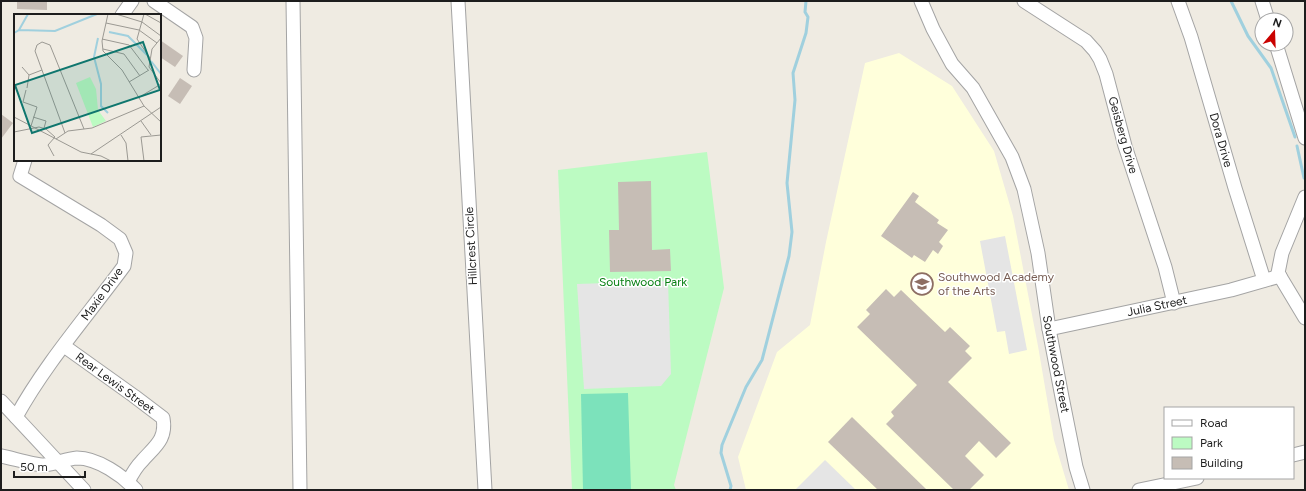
<svg xmlns="http://www.w3.org/2000/svg" width="1306" height="491" viewBox="0 0 1306 491" font-family="Figtree,sans-serif">
  <rect width="100%" height="100%" fill="#efebe2"/>
  <!-- education -->
  <path fill="#ffffdb" d="M 899,53 L 952,86 L 994,151 L 1013,216 L 1038,346 L 1054,440 L 1069,490 L 746,490 L 738,457 L 777,352 L 810,325 L 826,242 L 865,63 Z"/>
  <!-- park -->
  <path fill="#bcfbc2" d="M 707,152 L 724,288 L 674,485 L 676,490 L 572,490 L 558,170 Z"/>
  <!-- pitch -->
  <path fill="#7ce2bb" d="M 628,393 L 631,490 L 583,490 L 581,394 Z"/>
  <!-- parking -->
  <g fill="#e5e5e5">
    <path d="M 1005,236 L 1027,350 L 1009,354 L 1005,331 L 997,332 L 980,241 Z"/>
    <path d="M 668,281 L 671,374 L 661,386 L 584,389 L 577,284 Z"/>
    <path d="M 825,460 L 856,490 L 795,490 Z"/>
  </g>
  <g fill="none" stroke-linecap="round" stroke-linejoin="round">
    <!-- stream -->
    <g stroke="#a0d0de" stroke-width="3">
      <path d="M 1231,1 L 1248,36 L 1271,68 L 1295,137"/>
      <path d="M 1297,146 L 1304,178"/>
      <path d="M 730,490 L 731,486 L 721,453 L 722,445 L 746,387 L 762,360 L 789,256 L 792,232 L 787,183 L 795,100 L 793,73 L 806,33 L 808,17 L 805,12 L 806,1"/>
    </g>
  </g>
  <!-- building -->
  <g fill="#c6bdb5">
    <path d="M 17,1 L 47,1 L 47,10 L 17,9 Z"/>
    <path d="M 160,40 L 183,56 L 175,67 L 160,57 Z"/>
    <path d="M 180,78 L 192,86 L 180,104 L 168,96 Z"/>
    <path d="M 1,114 L 13,123 L 1,139 Z"/>
    <path d="M 651,181 L 652,250 L 670,249 L 671,271 L 610,272 L 609,230 L 619,230 L 618,182 Z"/>
    <path d="M 913,192 L 919,196 L 915,202 L 939,220 L 937,223 L 948,230 L 939,242 L 943,246 L 938,254 L 933,250 L 925,262 L 914,255 L 912,258 L 881,236 Z"/>
    <path d="M 886,289 L 894,297 L 901,290 L 945,332 L 950,327 L 970,346 L 965,351 L 972,358 L 948,382 L 1011,443 L 996,458 L 979,441 L 965,456 L 984,475 L 969,490 L 954,490 L 886,424 L 894,416 L 891,412 L 917,385 L 857,327 L 870,314 L 866,310 Z"/>
    <path d="M 852,417 L 927,490 L 878,490 L 828,442 Z"/>
  </g>
  <g fill="none" stroke-linecap="round" stroke-linejoin="round">
    <!-- minor casing -->
    <g stroke="#a4a4a4" stroke-width="15">
      <g id="minor">
        <path d="M 154,1 L 192,27 L 196,38 L 194,70"/>
        <path d="M 293,1 L 300,490"/>
        <path d="M 458,1 L 485,490"/>
        <path d="M 921,1 L 933,29 L 952,64 L 973,88 L 1012,157 L 1024,189 L 1038,253 L 1049,329 L 1062,397 L 1076,467 L 1083,490"/>
        <path d="M 1024,1 L 1086,41 L 1095,51 L 1100,59 L 1106,74 L 1125,146 L 1165,267 L 1174,303"/>
        <path d="M 1178,1 L 1191,37 L 1235,188 L 1264,280"/>
        <path d="M 1262,1 L 1268,20"/>
        <path d="M 122,15 L 132,1"/>
        <path d="M 1276,44 L 1305,138"/>
        <path d="M 1305,197 L 1282,253 L 1278,273 L 1305,318"/>
        <path d="M 1049,329 L 1231,290 L 1280,276"/>
        <path d="M 64,346 L 134,396 L 163,418 C 167,440 154,447 142,461 C 136,467 132,474 128,482"/>
        <path d="M 1,401 L 84,490"/>
        <path d="M 16,417 C 45,364 88,315 124,266 L 126,253 L 120,239 L 101,225 L 20,176 L 25,160"/>
        <path d="M 1293,455 L 1305,452"/>
        <path d="M 1,456 C 12,458 34,465 44,465 C 55,464 66,459 77,458 C 98,458 123,476 136,490"/>
        <path d="M 1139,490 L 1197,478"/>
      </g>
    </g>
    <!-- minor -->
    <use href="#minor" stroke="#fff" stroke-width="13"/>
  </g>
  <!-- icons -->
  <defs>
    <g id="school-ring" transform="scale(1.15)"><circle r="9.5" fill="#fff" stroke="#8d6e63" stroke-width="1.5"/><path d="M0-5L7-2L0 1L-7-2ZM-4 1L0 2.5L4 1V4Q0 6-4 4Z" fill="#8d6e63"/></g>
  </defs>
  <g fill-rule="evenodd">
    <use href="#school-ring" x="922" y="284"/>
  </g>
  <g text-anchor="middle" dominant-baseline="central" stroke-width="3" stroke-linejoin="round" paint-order="stroke">
    <!-- street labels -->
    <g font-size="12" fill="#1d1d1d" stroke="#fff">
      <text transform="translate(1123 135) rotate(74)">Geisberg Drive</text>
      <text transform="translate(1221 140) rotate(74)">Dora Drive</text>
      <text transform="translate(471 246) rotate(-93)">Hillcrest Circle</text>
      <text transform="translate(102 294) rotate(-54)">Maxie Drive</text>
      <text transform="translate(1157 306) rotate(-12)">Julia Street</text>
      <text transform="translate(1056 364) rotate(79)">Southwood Street</text>
      <text transform="translate(115 383) rotate(36)">Rear Lewis Street</text>
    </g>
    <!-- education labels -->
    <g font-size="12" fill="#785e54" stroke="#fff" text-anchor="start">
      <text x="938" y="277">Southwood Academy<tspan x="938" dy="14">of the Arts</tspan></text>
    </g>
    <!-- park labels -->
    <g font-size="12" fill="#077f12" stroke="#fff">
      <text x="643" y="282">Southwood Park</text>
    </g>
  </g>
  <!-- overview -->
  <g transform="translate(14 14)">
    <rect width="147" height="147" fill="#efebe2"/>
    <path d="M 76,63 L 82,75 L 84,96 L 92,107 L 79,113 L 62,69 Z" fill="#bcfbc2"/>
    <path fill="none" stroke="#a0d0de" stroke-width="2" d="M 5,16 L 41,17 L 83,0M 95,18 L 114,22 L 133,41M 0,19 L 5,16 L 14,0M 84,24 L 80,43 L 87,70 L 87,92 L 94,99M 137,47 L 147,60"/>
    <path fill="none" stroke="#9b9993" stroke-width="1" d="M 94,0 L 88,27 L 89,37 L 108,56 L 130,92 L 147,108M 102,0 L 128,8 L 147,22M 130,0 L 123,25 L 136,44M 131,0 L 147,9M 92,9 L 125,16 L 143,29M 147,24 L 138,35 L 135,53 L 147,69M 88,25 L 115,31 L 134,56M 89,35 L 110,40 L 126,62M 8,53 L 15,61 L 13,74M 15,61 L 28,56M 115,68 L 135,56M 12,76 L 9,88 L 23,93 L 17,112M 124,84 L 147,70M 0,103 L 67,138 L 87,142 L 97,147M 19,103 L 32,107 L 30,114M 127,107 L 137,121M 0,118 L 25,113 L 32,115 L 41,123 L 34,131 L 40,142M 51,119 L 21,37 L 23,31 L 28,28 L 36,31 L 70,115M 107,121 L 112,129 L 114,147M 42,125 L 54,117 L 78,114 L 130,92M 77,140 L 147,93M 130,147 L 127,123 L 147,121"/>
    <path fill="#0f766e" fill-opacity="0.15" stroke="#0f766e" stroke-width="2" d="M 129,28 L 146,76 L 18,119 L 1,71 Z"/>
    <rect width="147" height="147" fill="none" stroke="#1d1d1d" stroke-width="2"/>
  </g>
  <!-- border -->
  <rect width="1306" height="491" fill="none" stroke="#1d1d1d" stroke-width="4"/>
  <!-- legend -->
  <rect x="1164" y="407" width="130" height="72" fill="#ffffff" stroke="#a5a5a5"/>
  <rect x="1172" y="420" width="20" height="6" fill="#ffffff" stroke="#a5a5a5"/>
  <text x="1200" y="427" font-size="12" fill="#1d1d1d">Road</text>
  <rect x="1172" y="437" width="20" height="12" fill="#bcfbc2" stroke="#a5a5a5"/>
  <text x="1200" y="447" font-size="12" fill="#1d1d1d">Park</text>
  <rect x="1172" y="457" width="20" height="12" fill="#c6bdb5" stroke="#a5a5a5"/>
  <text x="1200" y="467" font-size="12" fill="#1d1d1d">Building</text>
  <!-- north arrow -->
  <g transform="translate(1274 32) rotate(19)"><circle r="19" fill="#ffffff" stroke="#a5a5a5"/>
  <path d="M0-3L7 15L0 10L-7 15Z" fill="#ca0200"/>
  <text y="-6" font-size="11" font-weight="bold" text-anchor="middle" fill="#1d1d1d">N</text>
  </g>
  <!-- scale -->
  <path d="M14 471v6h71v-6" fill="none" stroke="#1d1d1d" stroke-width="2"/>
  <text x="20" y="471" font-size="12" fill="#1d1d1d" stroke="#ffffff" stroke-width="3" paint-order="stroke">50 m</text>
</svg>
